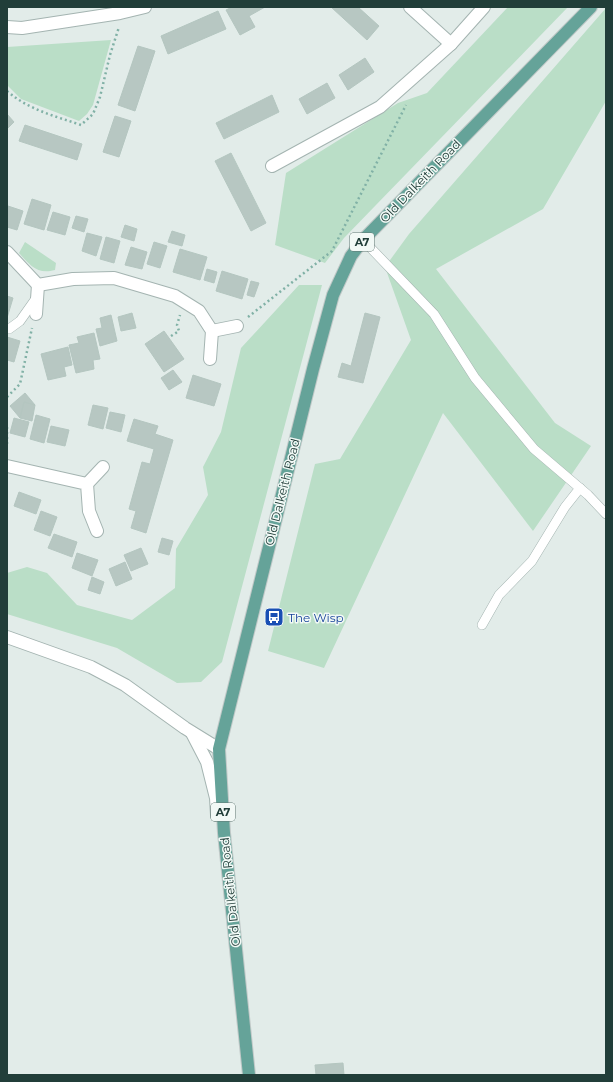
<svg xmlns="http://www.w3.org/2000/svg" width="613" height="1082" viewBox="0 0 613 1082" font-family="Montserrat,sans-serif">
  <rect width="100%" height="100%" fill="#e2ece9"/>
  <!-- green -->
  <g fill="#badec7">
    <path d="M 508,7 L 568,7 L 344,238 L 325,263 L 275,245 L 286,173 L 398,103 L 427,93 Z"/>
    <path d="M 606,8 L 606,101 L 543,209 L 436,269 L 555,423 L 591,446 L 533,531 L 443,413 L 324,668 L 268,651 L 315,464 L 340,459 L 411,340 L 385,267 L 409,234 Z"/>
    <path d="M 111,40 L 93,105 L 87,114 L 79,121 L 21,99 L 7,85 L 7,47 Z"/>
    <path d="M 25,242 L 56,263 L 55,270 C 37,275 30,265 19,253 Z"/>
    <path d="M 299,285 L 322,285 L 222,662 L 201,682 L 177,683 L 117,648 L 7,614 L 7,573 L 27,567 L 47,573 L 77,605 L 132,620 L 175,588 L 176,549 L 208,495 L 203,467 L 221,432 L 241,348 Z"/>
  </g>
  <!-- building -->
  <g fill="#b7c7c2" stroke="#b4c6c0">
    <path d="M 232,7 L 265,7 L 249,16 L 255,27 L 240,35 L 226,10 Z"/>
    <path d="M 331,7 L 358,7 L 379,26 L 367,40 Z"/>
    <path d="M 218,11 L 226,29 L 168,54 L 161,36 Z"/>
    <path d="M 138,46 L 155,51 L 135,111 L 118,105 Z"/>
    <path d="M 365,58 L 374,72 L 348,90 L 339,75 Z"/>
    <path d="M 327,83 L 335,98 L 307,114 L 299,99 Z"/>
    <path d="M 272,95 L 279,112 L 224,139 L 216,123 Z"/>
    <path d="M 7,114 L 14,122 L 7,129 Z"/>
    <path d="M 115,116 L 131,121 L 119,157 L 103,152 Z"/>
    <path d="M 25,125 L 82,144 L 77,160 L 19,141 Z"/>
    <path d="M 231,153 L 266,223 L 251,231 L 215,161 Z"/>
    <path d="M 32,199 L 51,205 L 44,230 L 24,224 Z"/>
    <path d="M 8,206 L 23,211 L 17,230 L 7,227 Z"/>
    <path d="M 53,212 L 70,217 L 65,235 L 47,230 Z"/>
    <path d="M 76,216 L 88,219 L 84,232 L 72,228 Z"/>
    <path d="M 125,225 L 137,229 L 134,241 L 121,237 Z"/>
    <path d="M 172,231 L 185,235 L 182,246 L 168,242 Z"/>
    <path d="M 87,233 L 102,237 L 96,256 L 82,251 Z"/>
    <path d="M 106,237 L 120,241 L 114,263 L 100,259 Z"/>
    <path d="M 154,242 L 167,246 L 160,268 L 147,264 Z"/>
    <path d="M 131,247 L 147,252 L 142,269 L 125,265 Z"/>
    <path d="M 180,249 L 207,257 L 200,280 L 173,272 Z"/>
    <path d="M 207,269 L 217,272 L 214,283 L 204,280 Z"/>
    <path d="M 222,271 L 248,279 L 242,299 L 216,291 Z"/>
    <path d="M 251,281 L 259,283 L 254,297 L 247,295 Z"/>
    <path d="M 7,296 L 13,298 L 7,318 Z"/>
    <path d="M 132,313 L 136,328 L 121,331 L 118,317 Z"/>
    <path d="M 365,313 L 380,317 L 363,383 L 338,377 L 342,363 L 351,366 Z"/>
    <path d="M 111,315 L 117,341 L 100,346 L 96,329 L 102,328 L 100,318 Z"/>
    <path d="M 164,331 L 184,359 L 164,372 L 145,344 Z"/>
    <path d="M 94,333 L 100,359 L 93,360 L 94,369 L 76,373 L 69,345 L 79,343 L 77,337 Z"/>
    <path d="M 7,337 L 20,341 L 14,362 L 7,360 Z"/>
    <path d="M 68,347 L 72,365 L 64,367 L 66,376 L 48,380 L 41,354 Z"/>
    <path d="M 173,370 L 182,382 L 169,390 L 161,378 Z"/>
    <path d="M 193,375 L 221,384 L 214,406 L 186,398 Z"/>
    <path d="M 25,393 L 35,405 L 20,418 L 10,406 Z"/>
    <path d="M 24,402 L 35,405 L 32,421 L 20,418 Z"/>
    <path d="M 93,405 L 108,408 L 103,429 L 88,425 Z"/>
    <path d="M 110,412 L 125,415 L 121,432 L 106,428 Z"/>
    <path d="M 36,415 L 50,419 L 44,443 L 30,439 Z"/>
    <path d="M 14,418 L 29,422 L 25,437 L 10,433 Z"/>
    <path d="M 134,419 L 158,426 L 155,434 L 173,440 L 146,533 L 131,528 L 136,511 L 129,509 L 142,462 L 150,464 L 154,449 L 127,441 Z"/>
    <path d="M 51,426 L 69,430 L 65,446 L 47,442 Z"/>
    <path d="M 19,492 L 41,500 L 36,514 L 14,506 Z"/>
    <path d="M 41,511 L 57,517 L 50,536 L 34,530 Z"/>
    <path d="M 54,534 L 77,542 L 72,557 L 48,548 Z"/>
    <path d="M 162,538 L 173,541 L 169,555 L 158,552 Z"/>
    <path d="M 141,548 L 148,564 L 131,571 L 124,555 Z"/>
    <path d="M 77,553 L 98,560 L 92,576 L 72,568 Z"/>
    <path d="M 125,562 L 132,579 L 116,586 L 109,569 Z"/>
    <path d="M 92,577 L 104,582 L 100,594 L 88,590 Z"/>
    <path d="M 343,1063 L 344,1075 L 316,1075 L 315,1065 Z"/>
  </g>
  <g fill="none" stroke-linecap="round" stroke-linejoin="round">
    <!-- service casing -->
    <g stroke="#a4b4b1" stroke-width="10">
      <g id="service">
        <path d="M 363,240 L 434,314 L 475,378 L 534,449 L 588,495 L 606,514"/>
        <path d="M 7,328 L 9,329 L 20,321 L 37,297"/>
        <path d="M 482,625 L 499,595 L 532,561 L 565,507 L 580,488"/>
      </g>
    </g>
    <!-- minor casing -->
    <g stroke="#a4b4b1" stroke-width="14">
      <g id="minor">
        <path d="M 410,7 L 451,44"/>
        <path d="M 7,27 L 22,28 L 120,13 L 145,7"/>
        <path d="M 272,166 L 380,107 L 451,44 L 484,7"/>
        <path d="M 7,252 L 38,285 L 73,279 L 114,278 L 175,296 L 199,311 L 212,331 L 210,359"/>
        <path d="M 36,314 L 38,285"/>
        <path d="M 212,331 L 237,326"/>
        <path d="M 7,466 L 87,484 L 89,511 L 97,531"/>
        <path d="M 87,484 L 103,467"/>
      </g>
    </g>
    <!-- tertiary casing -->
    <g stroke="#a4b4b1" stroke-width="14">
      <g id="tertiary">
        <path d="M 7,637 L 91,667 L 125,685 L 185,728 L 219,749"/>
        <path d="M 192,733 L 207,762 L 216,798 L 217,815"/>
      </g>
    </g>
    <!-- primary casing -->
    <g stroke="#c1c9c8" stroke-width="14">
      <path id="primary" d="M 249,1075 L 224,833 L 219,749 L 313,369 L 333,295 L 351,256 L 363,240 L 591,7"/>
    </g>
    <!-- path -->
    <g stroke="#81b1a6" stroke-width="2.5" stroke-dasharray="2 3" stroke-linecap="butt">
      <path d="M 7,91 C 29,110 55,116 81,125 L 93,114 L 100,97 L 110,55 L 119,27"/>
      <path d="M 248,317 L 332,251 L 406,105"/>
      <path d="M 171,336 L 179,331 L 177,325 L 180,315"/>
      <path d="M 7,397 L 20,384 L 32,328"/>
      <path d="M 7,427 L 7,444"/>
    </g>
    <!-- service -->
    <use href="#service" stroke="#fff" stroke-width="9"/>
    <!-- minor -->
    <use href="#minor" stroke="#fff" stroke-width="12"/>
    <!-- tertiary -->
    <use href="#tertiary" stroke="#fff" stroke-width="12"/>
    <!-- primary -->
    <use href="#primary" stroke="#65a399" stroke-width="12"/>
  </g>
  <!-- icons -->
  <defs>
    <g id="bus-square" transform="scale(1)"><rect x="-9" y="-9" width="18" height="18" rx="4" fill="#1a4fb4" stroke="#f2f9f6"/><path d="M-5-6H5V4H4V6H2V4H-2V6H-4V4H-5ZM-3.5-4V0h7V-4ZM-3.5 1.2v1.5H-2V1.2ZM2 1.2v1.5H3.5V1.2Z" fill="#fff"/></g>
  </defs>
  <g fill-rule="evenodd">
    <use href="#bus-square" x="274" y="617"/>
  </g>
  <g text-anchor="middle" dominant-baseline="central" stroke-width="3" stroke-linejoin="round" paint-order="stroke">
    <!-- shield labels -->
    <g fill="#f2f9f6" stroke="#607672" stroke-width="1">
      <rect x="350" y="233" width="24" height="18" rx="3"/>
      <rect x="211" y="803" width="24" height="18" rx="3"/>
    </g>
    <g font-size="11" font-weight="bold" fill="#213e39">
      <text x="362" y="242">A7</text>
      <text x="223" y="812">A7</text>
    </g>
    <!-- street labels -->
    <g font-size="12" fill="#213e39" stroke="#f2f9f6">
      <text transform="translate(420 181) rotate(-46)">Old Dalkeith Road</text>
      <text transform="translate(282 492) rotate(-76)">Old Dalkeith Road</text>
      <text transform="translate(230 892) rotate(-96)">Old Dalkeith Road</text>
    </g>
    <!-- transit labels -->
    <g font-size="12" fill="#164399" stroke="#f2f9f6" text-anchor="start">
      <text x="288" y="617">The Wisp</text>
    </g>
  </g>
  <!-- border -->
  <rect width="613" height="1082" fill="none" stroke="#213e39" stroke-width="16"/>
</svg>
